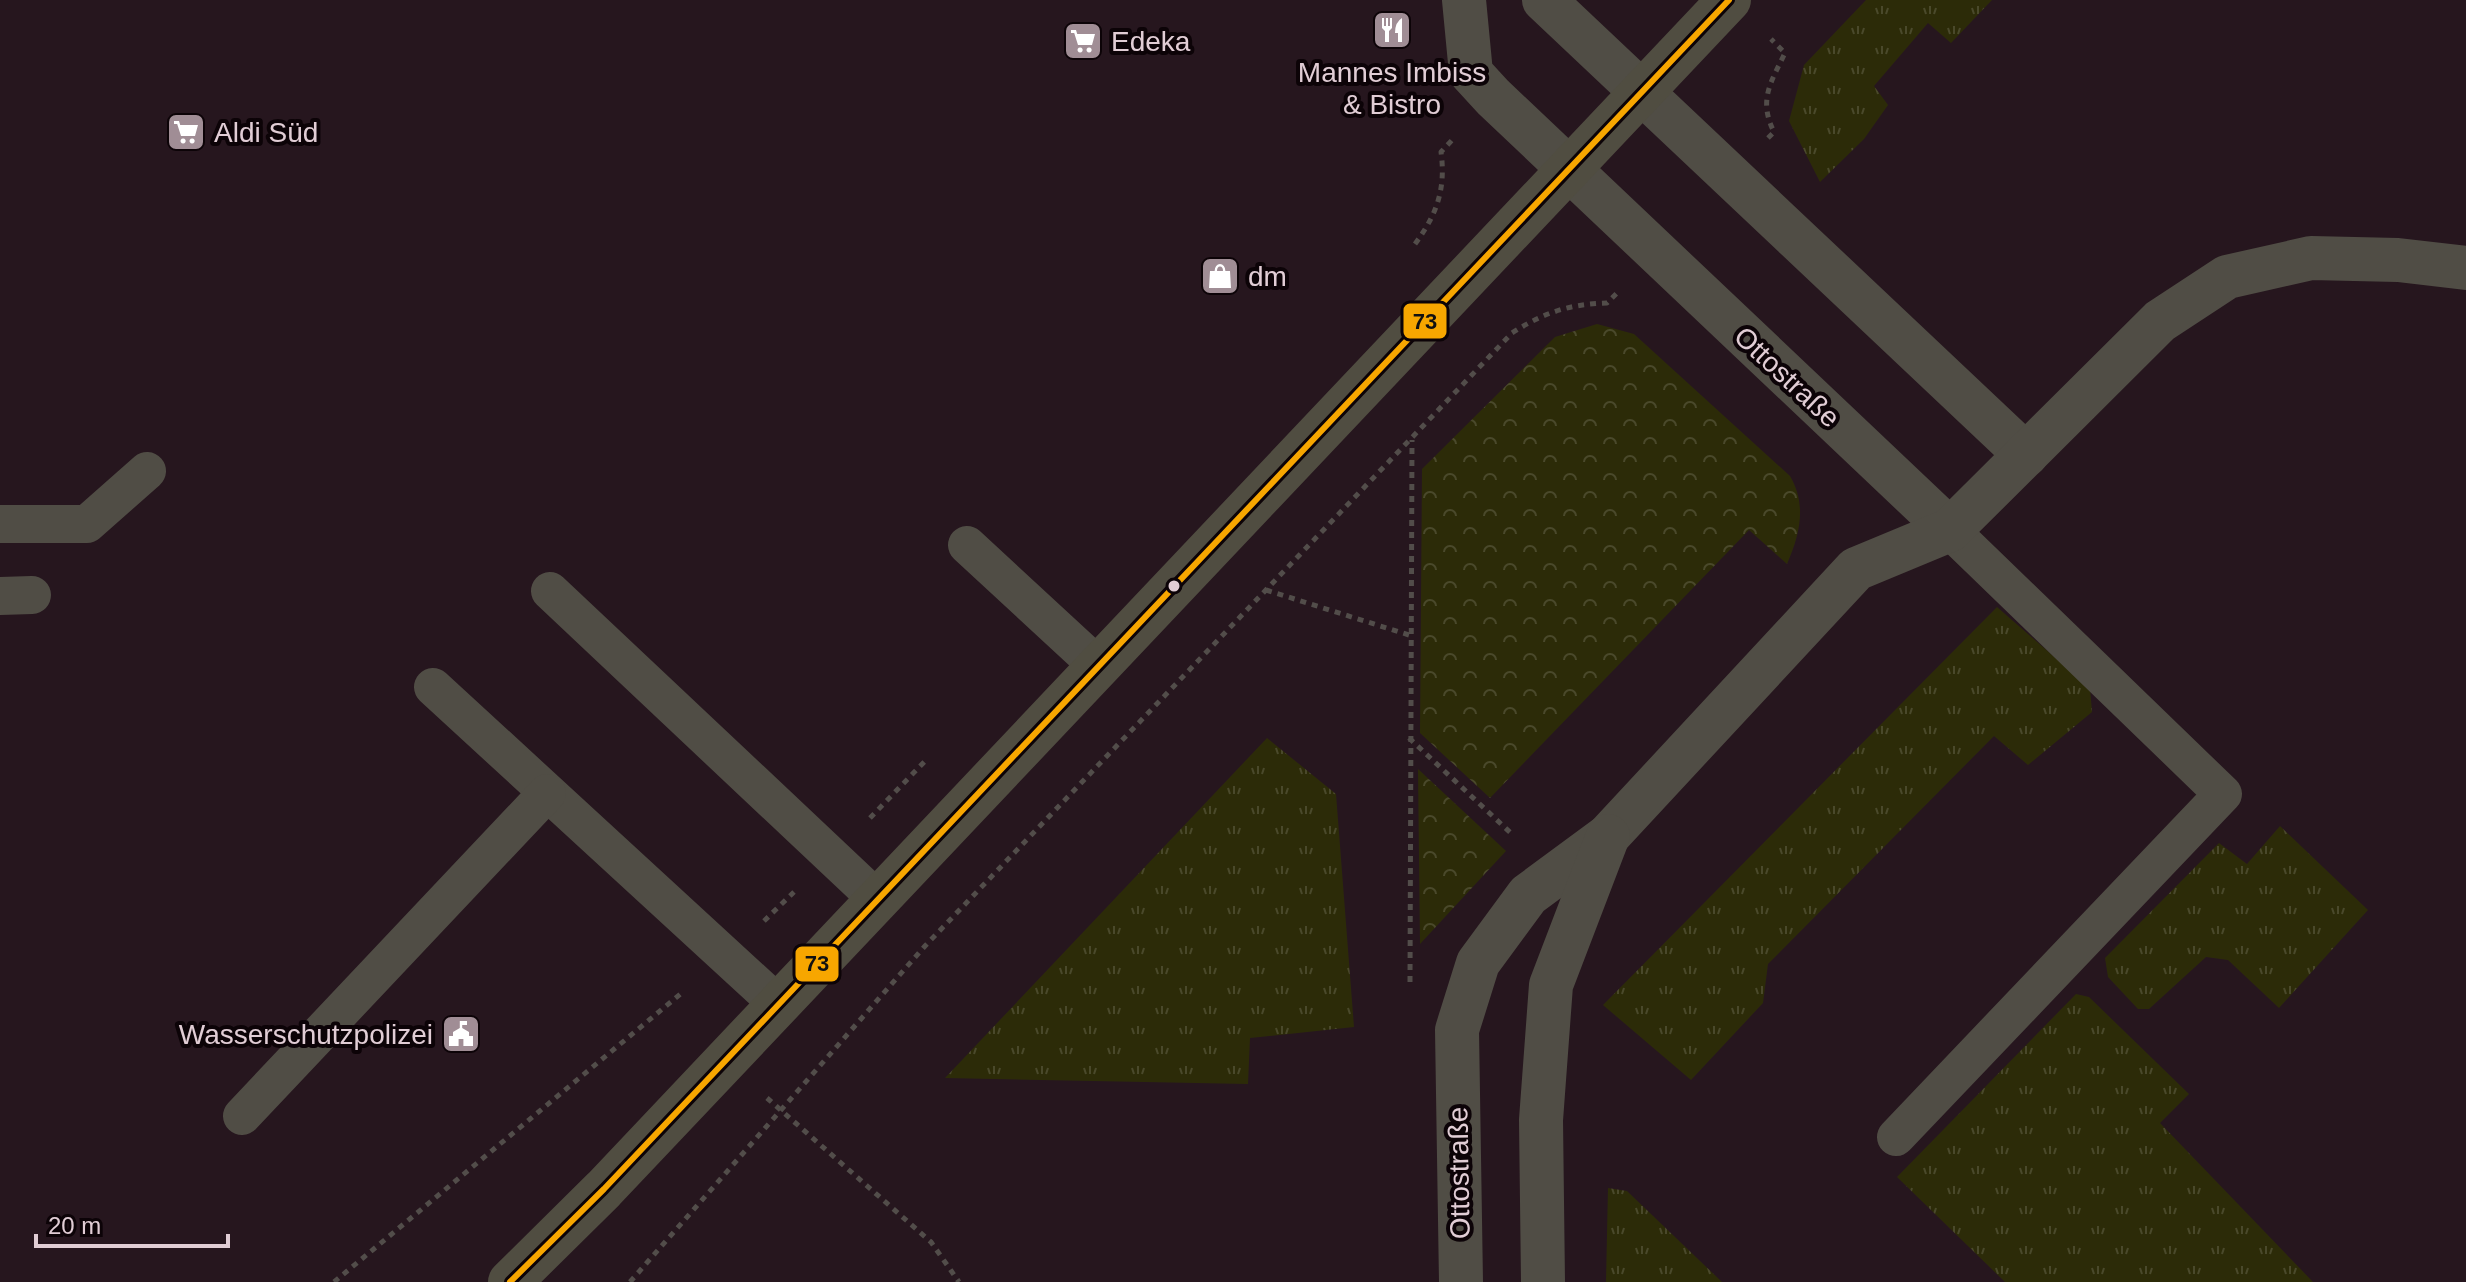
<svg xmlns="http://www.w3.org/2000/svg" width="2466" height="1282" viewBox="0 0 2466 1282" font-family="Helvetica,sans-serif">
  <defs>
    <pattern id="grass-tufts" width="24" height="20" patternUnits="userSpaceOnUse" patternTransform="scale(2)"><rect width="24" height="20" fill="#2c2b08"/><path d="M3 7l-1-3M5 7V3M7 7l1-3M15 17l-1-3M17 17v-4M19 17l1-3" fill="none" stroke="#4a492b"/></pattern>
    <pattern id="forest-crowns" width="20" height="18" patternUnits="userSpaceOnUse" patternTransform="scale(2)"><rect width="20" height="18" fill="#2c2b08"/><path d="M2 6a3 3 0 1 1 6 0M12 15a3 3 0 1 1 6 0" fill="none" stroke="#4a492b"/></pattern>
  </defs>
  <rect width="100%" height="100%" fill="#26161e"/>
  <!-- grass -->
  <g fill="url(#grass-tufts)">
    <path d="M 1866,0 L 1992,0 L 1951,43 L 1928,23 L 1874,86 L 1888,105 L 1864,139 L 1820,182 L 1789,121 L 1804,65 Z"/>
    <path d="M 1997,607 L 2090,688 L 2092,712 L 2028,765 L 1994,736 L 1768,964 L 1763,1003 L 1691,1080 L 1603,1005 Z"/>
    <path d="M 1267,738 L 1336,794 L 1354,1027 L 1250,1038 L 1248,1084 L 945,1078 Z"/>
    <path d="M 2280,826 L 2368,910 L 2279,1008 L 2228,960 L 2206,957 L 2149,1009 L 2138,1009 L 2108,977 L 2105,958 L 2219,843 L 2247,864 Z"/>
    <path d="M 2076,994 L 2089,997 L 2189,1094 L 2160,1123 L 2313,1282 L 2005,1282 L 1897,1177 Z"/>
    <path d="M 1608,1188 L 1627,1191 L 1722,1282 L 1606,1282 Z"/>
  </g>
  <!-- forest -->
  <g fill="url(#forest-crowns)">
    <path d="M 1597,324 L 1634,334 L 1790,476 C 1807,505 1800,534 1787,564 L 1749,530 L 1490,798 L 1420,733 L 1422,469 L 1555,337 Z"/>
    <path d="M 1418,769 L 1506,851 L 1420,944 Z"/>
  </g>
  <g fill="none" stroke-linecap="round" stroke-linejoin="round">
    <!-- path -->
    <g stroke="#524d4a" stroke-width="5" stroke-dasharray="6 6" stroke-linecap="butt">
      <path d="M 1768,138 L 1774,132 C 1758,100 1771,82 1785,53 L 1771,39"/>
      <path d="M 1415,244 C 1437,214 1446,189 1441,152 L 1454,138"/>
      <path d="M 1266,590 L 1409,635"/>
      <path d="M 1409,738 L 1514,836"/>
      <path d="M 870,818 L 927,759"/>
      <path d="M 764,921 L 794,892"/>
      <path d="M 1410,982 L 1412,440"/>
      <path d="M 767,1098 L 931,1242 L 959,1282"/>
      <path d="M 334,1282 L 684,991"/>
      <path d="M 630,1282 L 925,946 L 1512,333 C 1543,313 1569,304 1607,303 L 1619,291"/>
    </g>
    <!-- service -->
    <g stroke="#504d45" stroke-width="38">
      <path d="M 0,524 L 87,524 L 147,471"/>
      <path d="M 967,545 L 1099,667"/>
      <path d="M 550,591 L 878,900"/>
      <path d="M 0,596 L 32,595"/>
      <path d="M 433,687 L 779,1005"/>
      <path d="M 242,1116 L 547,793"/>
      <path d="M 1896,1137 L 2223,794 L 1950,530"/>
    </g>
    <!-- minor -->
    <g stroke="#504d45" stroke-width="44">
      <path d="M 1464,0 L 1471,73 L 1493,97 L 1950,530"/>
      <path d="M 1544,0 L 2026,455"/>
      <path d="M 1461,1282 L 1457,1030 L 1478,963 L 1528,895 L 1608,836 L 1856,569 L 1950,530 L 2160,321 L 2227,277 L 2311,258 L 2398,260 L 2466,268"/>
      <path d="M 1543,1282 L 1541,1120 L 1551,985 L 1608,836"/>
    </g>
    <!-- secondary -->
    <path stroke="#504d41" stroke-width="44" d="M 510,1282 L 604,1189 L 1729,0"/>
    <!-- bus-1 casing -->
    <g stroke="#0c0307" stroke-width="12">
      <path id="bus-1" d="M 510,1282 L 604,1189 L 1729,0"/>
    </g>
    <!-- bus-1 -->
    <use href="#bus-1" stroke="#f7a600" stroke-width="6"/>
  </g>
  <!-- icons -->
  <defs>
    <g id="restaurant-square" transform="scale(2)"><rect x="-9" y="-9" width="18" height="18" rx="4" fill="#a08d95" stroke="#0c0307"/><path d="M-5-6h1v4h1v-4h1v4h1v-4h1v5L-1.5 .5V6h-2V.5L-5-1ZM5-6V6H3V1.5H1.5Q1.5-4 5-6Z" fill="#fff"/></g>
    <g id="supermarket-square" transform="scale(2)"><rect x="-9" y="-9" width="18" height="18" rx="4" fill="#a08d95" stroke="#0c0307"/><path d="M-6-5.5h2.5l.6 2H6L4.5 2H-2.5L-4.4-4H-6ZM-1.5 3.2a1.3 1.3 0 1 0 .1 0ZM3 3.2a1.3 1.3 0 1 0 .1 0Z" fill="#fff"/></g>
    <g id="shop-square" transform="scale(2)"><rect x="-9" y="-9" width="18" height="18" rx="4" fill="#a08d95" stroke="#0c0307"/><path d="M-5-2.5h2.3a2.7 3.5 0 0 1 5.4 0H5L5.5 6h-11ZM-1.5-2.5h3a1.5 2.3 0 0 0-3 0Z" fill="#fff"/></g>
    <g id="civic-square" transform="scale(2)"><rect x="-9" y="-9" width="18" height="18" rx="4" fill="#a08d95" stroke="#0c0307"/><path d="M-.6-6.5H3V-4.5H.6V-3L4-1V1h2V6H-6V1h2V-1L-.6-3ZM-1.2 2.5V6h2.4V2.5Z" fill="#fff"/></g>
  </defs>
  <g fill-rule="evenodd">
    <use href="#restaurant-square" x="1392" y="30"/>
    <use href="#supermarket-square" x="1083" y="41"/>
    <use href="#supermarket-square" x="186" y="132"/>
    <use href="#shop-square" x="1220" y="276"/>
    <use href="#civic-square" x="461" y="1034"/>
  </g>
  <!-- markers -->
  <circle fill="#e1cdd5" stroke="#0c0307" stroke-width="3" cx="1174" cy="586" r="7"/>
  <g text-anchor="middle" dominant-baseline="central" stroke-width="8" stroke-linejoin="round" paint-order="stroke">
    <!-- poi labels -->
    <g font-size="28" fill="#e1cdd5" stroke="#0c0307" text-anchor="start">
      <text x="1111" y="41">Edeka</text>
      <text x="1392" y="72" text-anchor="middle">Mannes Imbiss<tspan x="1392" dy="32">&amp; Bistro</tspan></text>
      <text x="214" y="132">Aldi Süd</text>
      <text x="1248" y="276">dm</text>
      <text x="433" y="1034" text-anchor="end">Wasserschutzpolizei</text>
    </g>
    <!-- street labels -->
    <g font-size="28" fill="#e1cdd5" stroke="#0c0307">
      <text transform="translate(1787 377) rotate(43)">Ottostraße</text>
      <text transform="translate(1459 1173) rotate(-91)">Ottostraße</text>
    </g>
  </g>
  <g stroke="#0c0307" stroke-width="3">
    <rect x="1402" y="302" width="46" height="38" rx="8" fill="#f7a600"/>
    <rect x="794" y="945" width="46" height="38" rx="8" fill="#f7a600"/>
  </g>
  <g font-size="22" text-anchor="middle" font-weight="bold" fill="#111">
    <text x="1425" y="329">73</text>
    <text x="817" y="971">73</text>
  </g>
  <!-- scale -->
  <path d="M36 1234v12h192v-12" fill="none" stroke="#e1cdd5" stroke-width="4"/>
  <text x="48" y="1234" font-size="24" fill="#e1cdd5" stroke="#0c0307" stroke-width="6" paint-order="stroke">20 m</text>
</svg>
